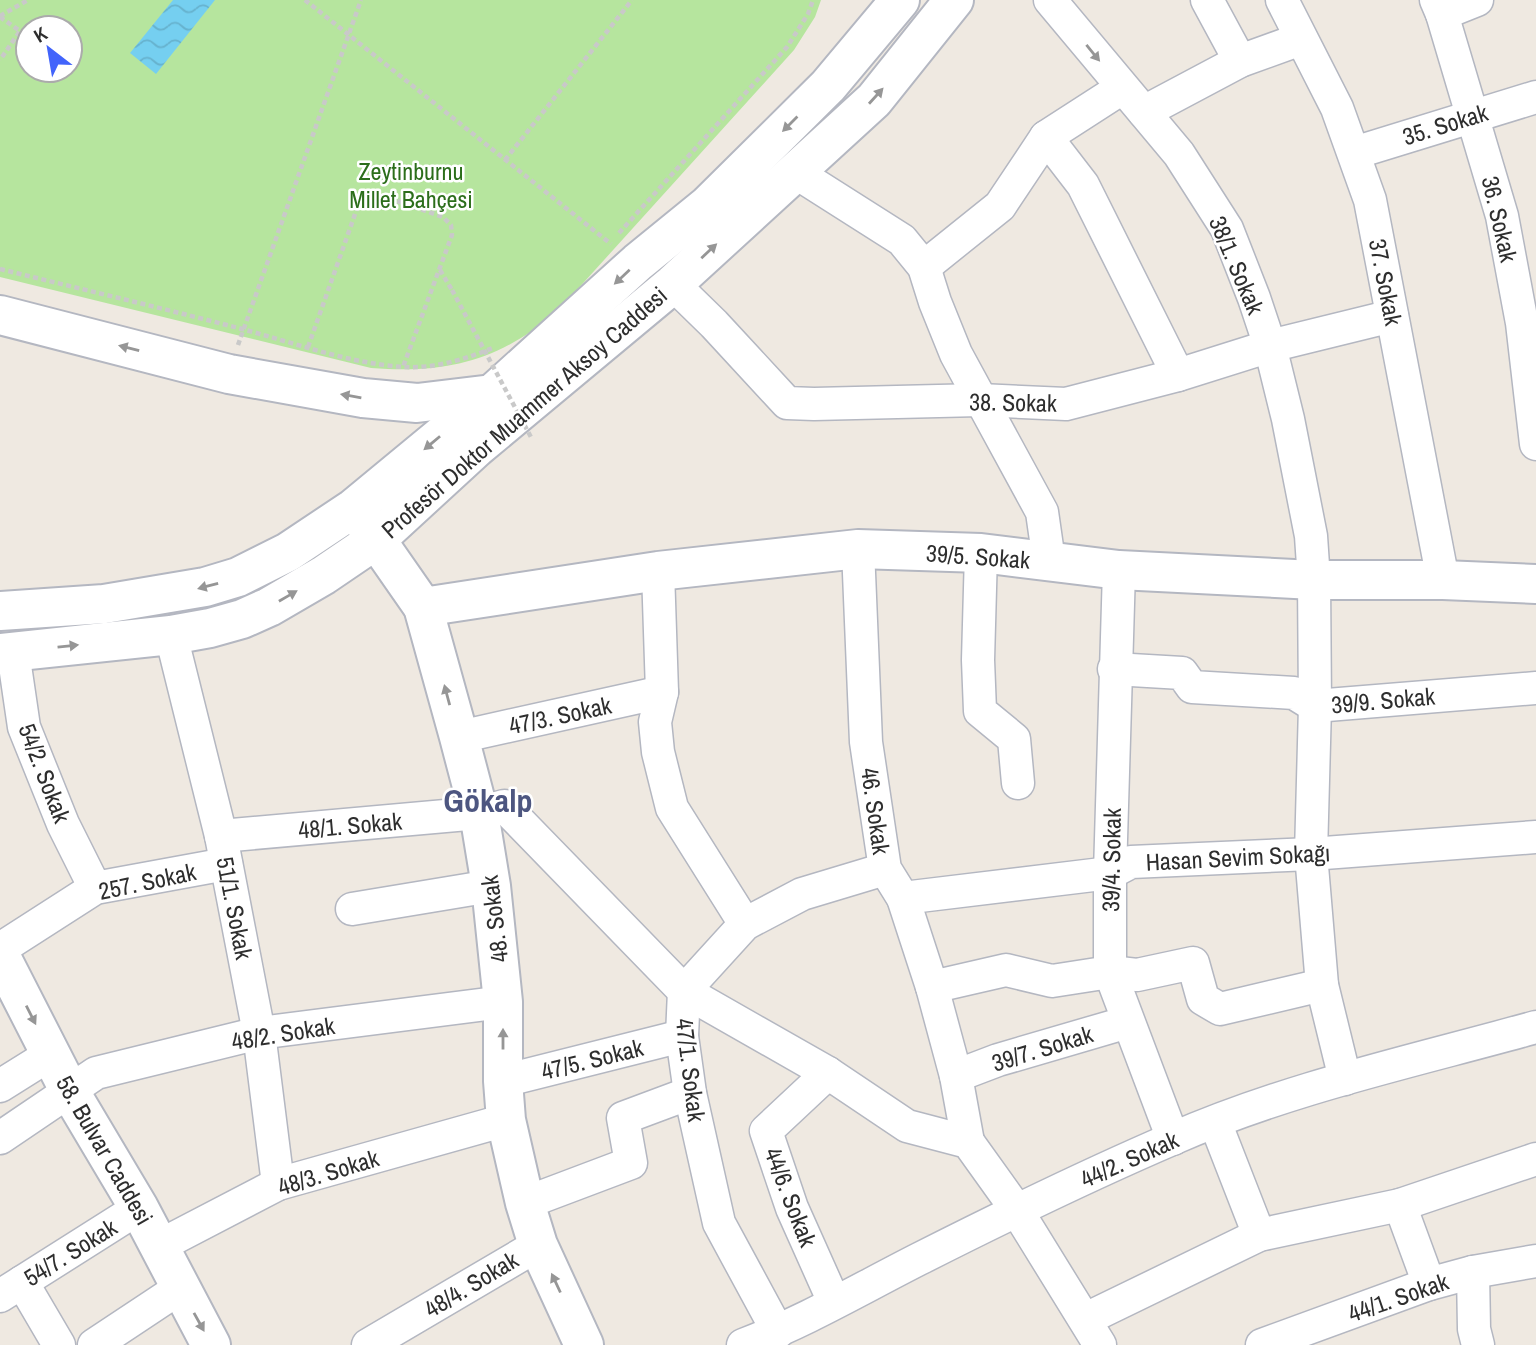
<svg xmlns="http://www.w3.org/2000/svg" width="1536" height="1345" viewBox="0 0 1536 1345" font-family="'Archivo Narrow',sans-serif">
  <defs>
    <pattern id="water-waves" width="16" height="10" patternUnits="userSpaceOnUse" patternTransform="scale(1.75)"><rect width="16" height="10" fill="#75cff0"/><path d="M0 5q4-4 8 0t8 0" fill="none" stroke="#66b2ce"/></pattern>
  </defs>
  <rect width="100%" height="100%" fill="#efe9e1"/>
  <!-- park -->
  <path fill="#b6e59e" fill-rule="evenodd" d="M 0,0 L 821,0 L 815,17 L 794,50 L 557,312 C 498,361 447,374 371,368 L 0,277 ZM 28,28 L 70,28 L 70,70 L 28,70 Z"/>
  <!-- water -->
  <path fill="url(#water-waves)" d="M 173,0 L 215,0 L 156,74 L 130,53 Z"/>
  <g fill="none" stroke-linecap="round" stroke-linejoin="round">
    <!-- minor casing -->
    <g stroke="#b4b7c1" stroke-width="35">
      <g id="minor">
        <path d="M 1050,0 L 1179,154 L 1227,229 L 1254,298 L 1270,346 L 1288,419 L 1311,536 L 1314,580 L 1315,706 L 1311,854 L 1322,985 L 1345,1079"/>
        <path d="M 1207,0 L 1240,61"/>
        <path d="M 1282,0 L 1337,108 L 1370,200 L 1443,580"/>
        <path d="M 1436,0 L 1442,14 L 1502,216 L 1522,323 L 1536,444"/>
        <path d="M 1442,14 L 1477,0"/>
        <path d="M 1144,112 L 1240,61 L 1301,39"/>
        <path d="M 1046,137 L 1083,185 L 1178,375"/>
        <path d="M 1354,153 L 1536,97"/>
        <path d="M 795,172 L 902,240 L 924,267 L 935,302 L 956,354 L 1042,512 L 1049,561"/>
        <path d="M 924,267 L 1000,206 L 1046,137 L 1122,88"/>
        <path d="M 673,284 L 714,324 L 787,403 L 814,404 L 980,400 L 1066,404 L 1178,375 L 1270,346 L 1392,316"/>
        <path d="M 858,549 L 866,742 L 885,869 L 903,898 L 932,987 L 956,1076 L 968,1142"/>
        <path d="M 981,553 L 978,660 L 980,711 L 1014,739 L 1018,783"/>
        <path d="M 1119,570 L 1110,873 L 1110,972 L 1173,1139"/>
        <path d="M 658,571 L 662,692 L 655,722 L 658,752 L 672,808 L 745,924"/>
        <path d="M 171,635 L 221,836 L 259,1033 L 278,1184"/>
        <path d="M 13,652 L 24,727 L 63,824 L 95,888"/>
        <path d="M 1114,669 L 1182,673 L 1192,687 L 1294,693 L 1315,706 L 1536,688"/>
        <path d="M 459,737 L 662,692"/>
        <path d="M 221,836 L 479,813 L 504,806 L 684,991 L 828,1073 L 907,1126 L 968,1142 L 1016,1209 L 1100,1345"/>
        <path d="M 903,898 L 1110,873 L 1131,862 L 1311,854 L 1536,837"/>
        <path d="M 352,909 L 491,886"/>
        <path d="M 0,949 L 95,888 L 226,864"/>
        <path d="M 932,987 L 1006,970 L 1052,981 L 1110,972 L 1137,975 L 1193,963 L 1203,999 L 1220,1009 L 1322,985"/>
        <path d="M 828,1073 L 766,1131 L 792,1208 L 834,1302"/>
        <path d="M 956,1076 L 998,1060 L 1128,1022"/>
        <path d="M 503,1081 L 682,1036"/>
        <path d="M 0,1086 L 51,1054"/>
        <path d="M 1215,1122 L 1259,1235"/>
        <path d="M 0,1138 L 96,1073 L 259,1033 L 503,1002"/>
        <path d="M 525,1203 L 631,1163 L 623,1118 L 690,1093"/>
        <path d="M 1400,1205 L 1429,1284"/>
        <path d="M 159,1246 L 278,1184 L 506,1120"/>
        <path d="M 1473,1272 L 1474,1329 L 1478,1345"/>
        <path d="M 22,1282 L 59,1345"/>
        <path d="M 0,1296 L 139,1208"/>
        <path d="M 1086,1319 L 1259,1235 L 1400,1205 L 1536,1159"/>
        <path d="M 778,1332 L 719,1223 L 690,1093 L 682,1036 L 684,991 L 745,924 L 802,894 L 885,869"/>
        <path d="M 94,1345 L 180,1288"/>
        <path d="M 368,1345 L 538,1245"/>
        <path d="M 743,1345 C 804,1322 860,1289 919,1259 C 1002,1217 1086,1176 1172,1139 C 1288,1088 1414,1061 1536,1027"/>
        <path d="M 1262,1345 L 1429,1284 L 1473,1272 L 1536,1261"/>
      </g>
    </g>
    <!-- tertiary casing -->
    <g stroke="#b4b7c1" stroke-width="42">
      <path id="tertiary" d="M 423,607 L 658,571 L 858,549 L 981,553 L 1119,570 L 1314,580 L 1443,580 L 1536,584"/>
    </g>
    <!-- secondary casing -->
    <g stroke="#b4b7c1" stroke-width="42">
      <g id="secondary">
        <path d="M 0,315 L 229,374 L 363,398 L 417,403 L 492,394"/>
        <path d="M 361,518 L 423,607 L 459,737 L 479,813 L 491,886 L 503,1002 L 503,1081 L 506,1120 L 525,1203 L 538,1245 L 584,1345"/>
        <path d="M 0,611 L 104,604 L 205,587 L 238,577 L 288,552 L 354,508 L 492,394 L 638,262 L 708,205 L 828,86 L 900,0"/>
        <path d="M 0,653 L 171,635 L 210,628 L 242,619 L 269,607 L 324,575 L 377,539 L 476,448 L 673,284 L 874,100 L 954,0"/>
        <path d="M 0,955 L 70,1092 L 139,1208 L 211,1345"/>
      </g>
    </g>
    <!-- path -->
    <g stroke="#c9c9c9" stroke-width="4.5" stroke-dasharray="5 3.5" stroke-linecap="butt">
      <path d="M 305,0 L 611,244"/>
      <path d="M 0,16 L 28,0"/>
      <path d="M 0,17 L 20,31 L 0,60"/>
      <path d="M 505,160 L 632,0"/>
      <path d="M 619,233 L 787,47 L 808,14 L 813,0"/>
      <path d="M 0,269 C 81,289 162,308 242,329 C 295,343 348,363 403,367 C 433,369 467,359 495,347"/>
      <path d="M 440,270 L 452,290"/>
      <path d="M 238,345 L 361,0"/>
      <path d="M 308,347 L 359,203 L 367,195 L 377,194 L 443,217 L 451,225 L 452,235 L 403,367"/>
    </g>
    <!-- minor -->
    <use href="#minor" stroke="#fff" stroke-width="32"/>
    <!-- tertiary -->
    <use href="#tertiary" stroke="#fff" stroke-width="38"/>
    <!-- secondary -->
    <use href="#secondary" stroke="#fff" stroke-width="38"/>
    <!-- path-bridge -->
    <path stroke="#c9c9c9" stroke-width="4.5" stroke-dasharray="5 3.5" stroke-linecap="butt" d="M 452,290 L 532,439"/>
  </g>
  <!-- one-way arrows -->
  <defs><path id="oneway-solid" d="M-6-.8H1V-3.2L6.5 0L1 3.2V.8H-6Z" transform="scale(1.75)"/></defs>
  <g fill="#969696">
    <use href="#oneway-solid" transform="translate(1093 53) rotate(51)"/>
    <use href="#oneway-solid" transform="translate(876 96) rotate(-48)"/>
    <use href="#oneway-solid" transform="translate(790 124) rotate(135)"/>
    <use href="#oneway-solid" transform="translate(709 251) rotate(-43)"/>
    <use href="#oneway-solid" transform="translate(622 277) rotate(137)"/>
    <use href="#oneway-solid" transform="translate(129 348) rotate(-166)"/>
    <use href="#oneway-solid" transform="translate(351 396) rotate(-170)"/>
    <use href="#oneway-solid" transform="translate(432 443) rotate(140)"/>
    <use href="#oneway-solid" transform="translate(208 586) rotate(165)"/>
    <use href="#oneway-solid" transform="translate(288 596) rotate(-30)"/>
    <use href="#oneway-solid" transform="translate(68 646) rotate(-6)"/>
    <use href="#oneway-solid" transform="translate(447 695) rotate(-105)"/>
    <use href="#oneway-solid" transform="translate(31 1015) rotate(63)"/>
    <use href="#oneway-solid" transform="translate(503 1039) rotate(-90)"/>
    <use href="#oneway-solid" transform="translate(556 1283) rotate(-115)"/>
    <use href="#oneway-solid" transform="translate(199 1322) rotate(61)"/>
  </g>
  <g text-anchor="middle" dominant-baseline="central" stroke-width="5" stroke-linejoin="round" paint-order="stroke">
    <!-- street labels -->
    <g font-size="24" fill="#2e2e2e" stroke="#fff">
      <text transform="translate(1445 124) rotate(-17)">35. Sokak</text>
      <text transform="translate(1500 219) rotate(77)">36. Sokak</text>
      <text transform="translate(1237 265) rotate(67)">38/1. Sokak</text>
      <text transform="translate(1386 282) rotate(79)">37. Sokak</text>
      <text transform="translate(1013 402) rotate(1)">38. Sokak</text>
      <text transform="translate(524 412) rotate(-41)">Profesör Doktor Muammer Aksoy Caddesi</text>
      <text transform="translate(978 556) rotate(4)">39/5. Sokak</text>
      <text transform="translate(1383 700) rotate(-5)">39/9. Sokak</text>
      <text transform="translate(560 715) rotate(-12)">47/3. Sokak</text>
      <text transform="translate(45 773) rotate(69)">54/2. Sokak</text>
      <text transform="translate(876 811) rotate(82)">46. Sokak</text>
      <text transform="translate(350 825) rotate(-5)">48/1. Sokak</text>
      <text transform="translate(1238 857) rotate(-3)">Hasan Sevim Sokağı</text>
      <text transform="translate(1111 860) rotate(-89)">39/4. Sokak</text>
      <text transform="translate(147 881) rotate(-12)">257. Sokak</text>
      <text transform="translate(235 908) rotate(79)">51/1. Sokak</text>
      <text transform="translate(494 919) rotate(-97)">48. Sokak</text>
      <text transform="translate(283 1033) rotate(-9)">48/2. Sokak</text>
      <text transform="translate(1042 1048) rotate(-17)">39/7. Sokak</text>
      <text transform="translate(592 1059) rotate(-14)">47/5. Sokak</text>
      <text transform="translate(691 1070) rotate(83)">47/1. Sokak</text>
      <text transform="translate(105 1150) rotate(60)">58. Bulvar Caddesi</text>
      <text transform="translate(1129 1159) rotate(-24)">44/2. Sokak</text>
      <text transform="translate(328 1172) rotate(-17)">48/3. Sokak</text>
      <text transform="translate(791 1197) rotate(69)">44/6. Sokak</text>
      <text transform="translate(70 1252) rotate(-32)">54/7. Sokak</text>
      <text transform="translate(471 1284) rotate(-31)">48/4. Sokak</text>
      <text transform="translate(1398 1297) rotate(-19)">44/1. Sokak</text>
    </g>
    <!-- park labels -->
    <g font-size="24" fill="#2c6e1b" stroke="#fff">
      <text x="411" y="171">Zeytinburnu<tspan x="411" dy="28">Millet Bahçesi</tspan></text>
    </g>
    <!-- district labels -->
    <g font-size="32" font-weight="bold" fill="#4d5680" stroke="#fff">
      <text x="488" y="800">Gökalp</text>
    </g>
  </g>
  <!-- north arrow -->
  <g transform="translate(49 49) rotate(329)"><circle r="33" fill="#ffffff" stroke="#ababab" stroke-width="2"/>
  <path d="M0-5L12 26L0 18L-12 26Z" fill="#4264fb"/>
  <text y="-10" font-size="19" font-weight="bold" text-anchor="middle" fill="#2e2e2e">K</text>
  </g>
</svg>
